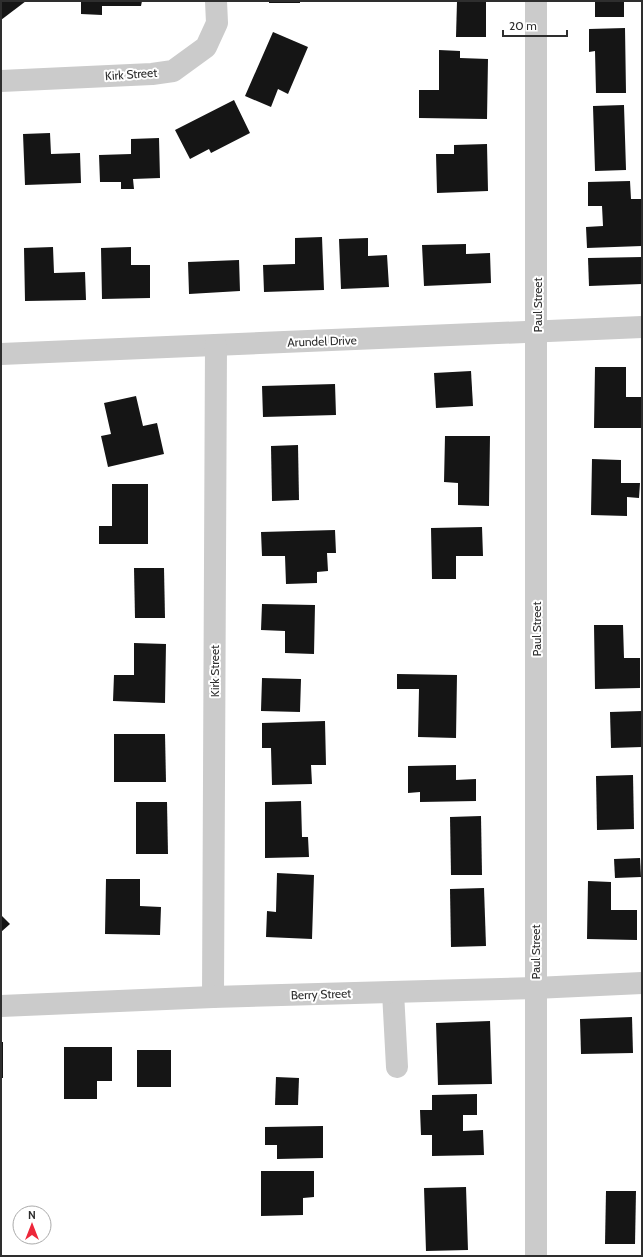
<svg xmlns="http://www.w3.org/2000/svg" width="643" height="1257" viewBox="0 0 643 1257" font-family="Cabin,sans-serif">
  <rect width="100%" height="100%" fill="#fff"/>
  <!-- building -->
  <g fill="#151515">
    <path d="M 1,1 L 26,1 L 1,20 Z"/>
    <path d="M 81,1 L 142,1 L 141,6 L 102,6 L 102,15 L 81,14 Z"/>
    <rect x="269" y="1" width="31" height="2"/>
    <path d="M 457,1 L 486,1 L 486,37 L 456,37 Z"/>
    <rect x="595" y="1" width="29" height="16"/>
    <path d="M 625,28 L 626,93 L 596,93 L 595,51 L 589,52 L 589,29 Z"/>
    <path d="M 273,32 L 308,47 L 288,94 L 278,89 L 271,107 L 245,96 Z"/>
    <path d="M 439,50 L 460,51 L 460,58 L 488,59 L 487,119 L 419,118 L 419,90 L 439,90 Z"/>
    <path d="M 234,100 L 250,133 L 211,153 L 209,149 L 190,159 L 175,130 Z"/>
    <path d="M 624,105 L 626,170 L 595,171 L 593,106 Z"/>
    <path d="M 50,133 L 51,154 L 80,153 L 81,183 L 25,185 L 23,134 Z"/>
    <path d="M 159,138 L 160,178 L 133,179 L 134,189 L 121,189 L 121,182 L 100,182 L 99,155 L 131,154 L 131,139 Z"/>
    <path d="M 487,144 L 488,191 L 437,193 L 436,154 L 454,154 L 454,145 Z"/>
    <path d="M 630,181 L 631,199 L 642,199 L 642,246 L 587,248 L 586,227 L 603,226 L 602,206 L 588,206 L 588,182 Z"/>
    <path d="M 322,237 L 324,290 L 264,292 L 263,265 L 295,264 L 295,238 Z"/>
    <path d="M 368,238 L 368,256 L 387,255 L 389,287 L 341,289 L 339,239 Z"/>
    <path d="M 466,244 L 466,254 L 490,253 L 491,283 L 424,286 L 422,245 Z"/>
    <path d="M 53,247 L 54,273 L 85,272 L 86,300 L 25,301 L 24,248 Z"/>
    <path d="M 131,247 L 131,265 L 150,265 L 150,298 L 102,299 L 101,248 Z"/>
    <path d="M 642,257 L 642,284 L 589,286 L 588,258 Z"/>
    <path d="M 239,260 L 240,291 L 189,294 L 188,262 Z"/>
    <path d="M 595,367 L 626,367 L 626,397 L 641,397 L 641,428 L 594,428 Z"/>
    <path d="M 471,371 L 473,406 L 436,408 L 434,373 Z"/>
    <path d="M 335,384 L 336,415 L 263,417 L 262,386 Z"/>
    <path d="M 136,396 L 143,426 L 157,423 L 164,454 L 108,467 L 101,436 L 111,434 L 104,403 Z"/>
    <path d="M 445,436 L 490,436 L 489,506 L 458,505 L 458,483 L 444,482 Z"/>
    <path d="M 298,445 L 299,500 L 272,501 L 271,446 Z"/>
    <path d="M 592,459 L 621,460 L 621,483 L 640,483 L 639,498 L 627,497 L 627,516 L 591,515 Z"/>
    <path d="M 112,484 L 148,484 L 148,544 L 99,544 L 99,526 L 112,526 Z"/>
    <path d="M 482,527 L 483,556 L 456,556 L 456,579 L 432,579 L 431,528 Z"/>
    <path d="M 335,530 L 336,553 L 327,553 L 328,571 L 317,572 L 317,583 L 286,584 L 285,556 L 262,556 L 261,532 Z"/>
    <path d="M 134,568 L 164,568 L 165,618 L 135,618 Z"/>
    <path d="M 262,604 L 315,605 L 314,654 L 285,653 L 285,631 L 261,630 Z"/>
    <path d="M 594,625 L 623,625 L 624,658 L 640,658 L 640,688 L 595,689 Z"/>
    <path d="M 134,643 L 166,644 L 165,703 L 113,701 L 114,675 L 134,675 Z"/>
    <path d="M 397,674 L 457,675 L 456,738 L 418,737 L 419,689 L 397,689 Z"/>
    <path d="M 262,678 L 301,679 L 300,712 L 261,711 Z"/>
    <path d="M 642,711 L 642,747 L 611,748 L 610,712 Z"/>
    <path d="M 325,721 L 326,765 L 311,765 L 312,784 L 272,785 L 271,748 L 262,748 L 262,723 Z"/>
    <path d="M 114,734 L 165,734 L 166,782 L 114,782 Z"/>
    <path d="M 456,765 L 456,780 L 476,779 L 476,801 L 420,802 L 420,792 L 408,793 L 408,766 Z"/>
    <path d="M 633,775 L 634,829 L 597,830 L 596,776 Z"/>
    <path d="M 301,801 L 302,837 L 308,837 L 309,857 L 265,858 L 265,802 Z"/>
    <path d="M 136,802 L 167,802 L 168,854 L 136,854 Z"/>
    <path d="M 481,816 L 482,875 L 451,875 L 450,817 Z"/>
    <path d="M 640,858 L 641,877 L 615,878 L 614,859 Z"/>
    <path d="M 277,873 L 314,875 L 312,939 L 266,937 L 267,911 L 276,912 Z"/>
    <path d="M 106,879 L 140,879 L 140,906 L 161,907 L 160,935 L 105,934 Z"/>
    <path d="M 588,881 L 611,882 L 611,910 L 637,910 L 637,940 L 587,939 Z"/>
    <path d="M 484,888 L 486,946 L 451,947 L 450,889 Z"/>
    <path d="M 1,915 L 10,924 L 1,932 Z"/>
    <path d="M 632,1017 L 633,1053 L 581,1054 L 580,1019 Z"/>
    <path d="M 490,1021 L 492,1084 L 438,1085 L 436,1023 Z"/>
    <rect x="1" y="1042" width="2" height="36"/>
    <path d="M 64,1047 L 112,1047 L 112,1081 L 97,1081 L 97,1099 L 64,1099 Z"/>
    <rect x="137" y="1050" width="34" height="37"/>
    <path d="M 276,1077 L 299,1078 L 298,1105 L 275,1105 Z"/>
    <path d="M 477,1094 L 477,1115 L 463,1115 L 463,1131 L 483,1130 L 484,1155 L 432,1156 L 432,1135 L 421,1135 L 420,1110 L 432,1110 L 432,1095 Z"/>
    <path d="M 323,1126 L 323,1158 L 277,1159 L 277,1145 L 265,1145 L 265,1127 Z"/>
    <path d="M 261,1171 L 314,1171 L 314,1197 L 303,1198 L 303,1215 L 261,1216 Z"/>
    <path d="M 466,1187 L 468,1250 L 426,1251 L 424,1188 Z"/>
    <path d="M 606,1191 L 636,1191 L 635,1244 L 605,1244 Z"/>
  </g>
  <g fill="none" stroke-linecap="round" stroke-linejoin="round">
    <!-- minor -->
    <g stroke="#cbcbcb" stroke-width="22">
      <path d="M 1,81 L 152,74 L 173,71 L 206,47 L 217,23 L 216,1"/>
      <path d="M 1,354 L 642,327"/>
      <path d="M 393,992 L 397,1067"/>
      <path d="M 213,997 L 216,345"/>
      <path d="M 1,1006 L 213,997 L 535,988 L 642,983"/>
      <path d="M 536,1256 L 536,1"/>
    </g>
  </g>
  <g text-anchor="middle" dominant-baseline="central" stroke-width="4" stroke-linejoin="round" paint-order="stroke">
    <!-- street labels -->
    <g font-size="12" fill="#2e2e2e" stroke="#fff">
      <text transform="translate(131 74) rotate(-4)">Kirk Street</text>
      <text transform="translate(537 305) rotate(-90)">Paul Street</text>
      <text transform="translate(322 341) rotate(-2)">Arundel Drive</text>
      <text transform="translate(536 629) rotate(-90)">Paul Street</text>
      <text transform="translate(214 671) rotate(-90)">Kirk Street</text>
      <text transform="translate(535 952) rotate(-90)">Paul Street</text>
      <text transform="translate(321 994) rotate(-2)">Berry Street</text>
    </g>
  </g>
  <!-- border -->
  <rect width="643" height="1257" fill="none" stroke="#2e2e2e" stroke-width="4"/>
  <!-- north arrow -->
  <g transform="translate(32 1225)"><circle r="19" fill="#ffffff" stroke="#ababab"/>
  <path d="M0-3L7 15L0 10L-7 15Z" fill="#ed273a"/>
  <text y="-6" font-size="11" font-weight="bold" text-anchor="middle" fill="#2e2e2e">N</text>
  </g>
  <!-- scale -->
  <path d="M503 30v6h64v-6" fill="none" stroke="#2e2e2e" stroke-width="2"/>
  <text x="509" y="30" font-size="12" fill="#2e2e2e" stroke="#ffffff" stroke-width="3" paint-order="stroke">20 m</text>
</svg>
